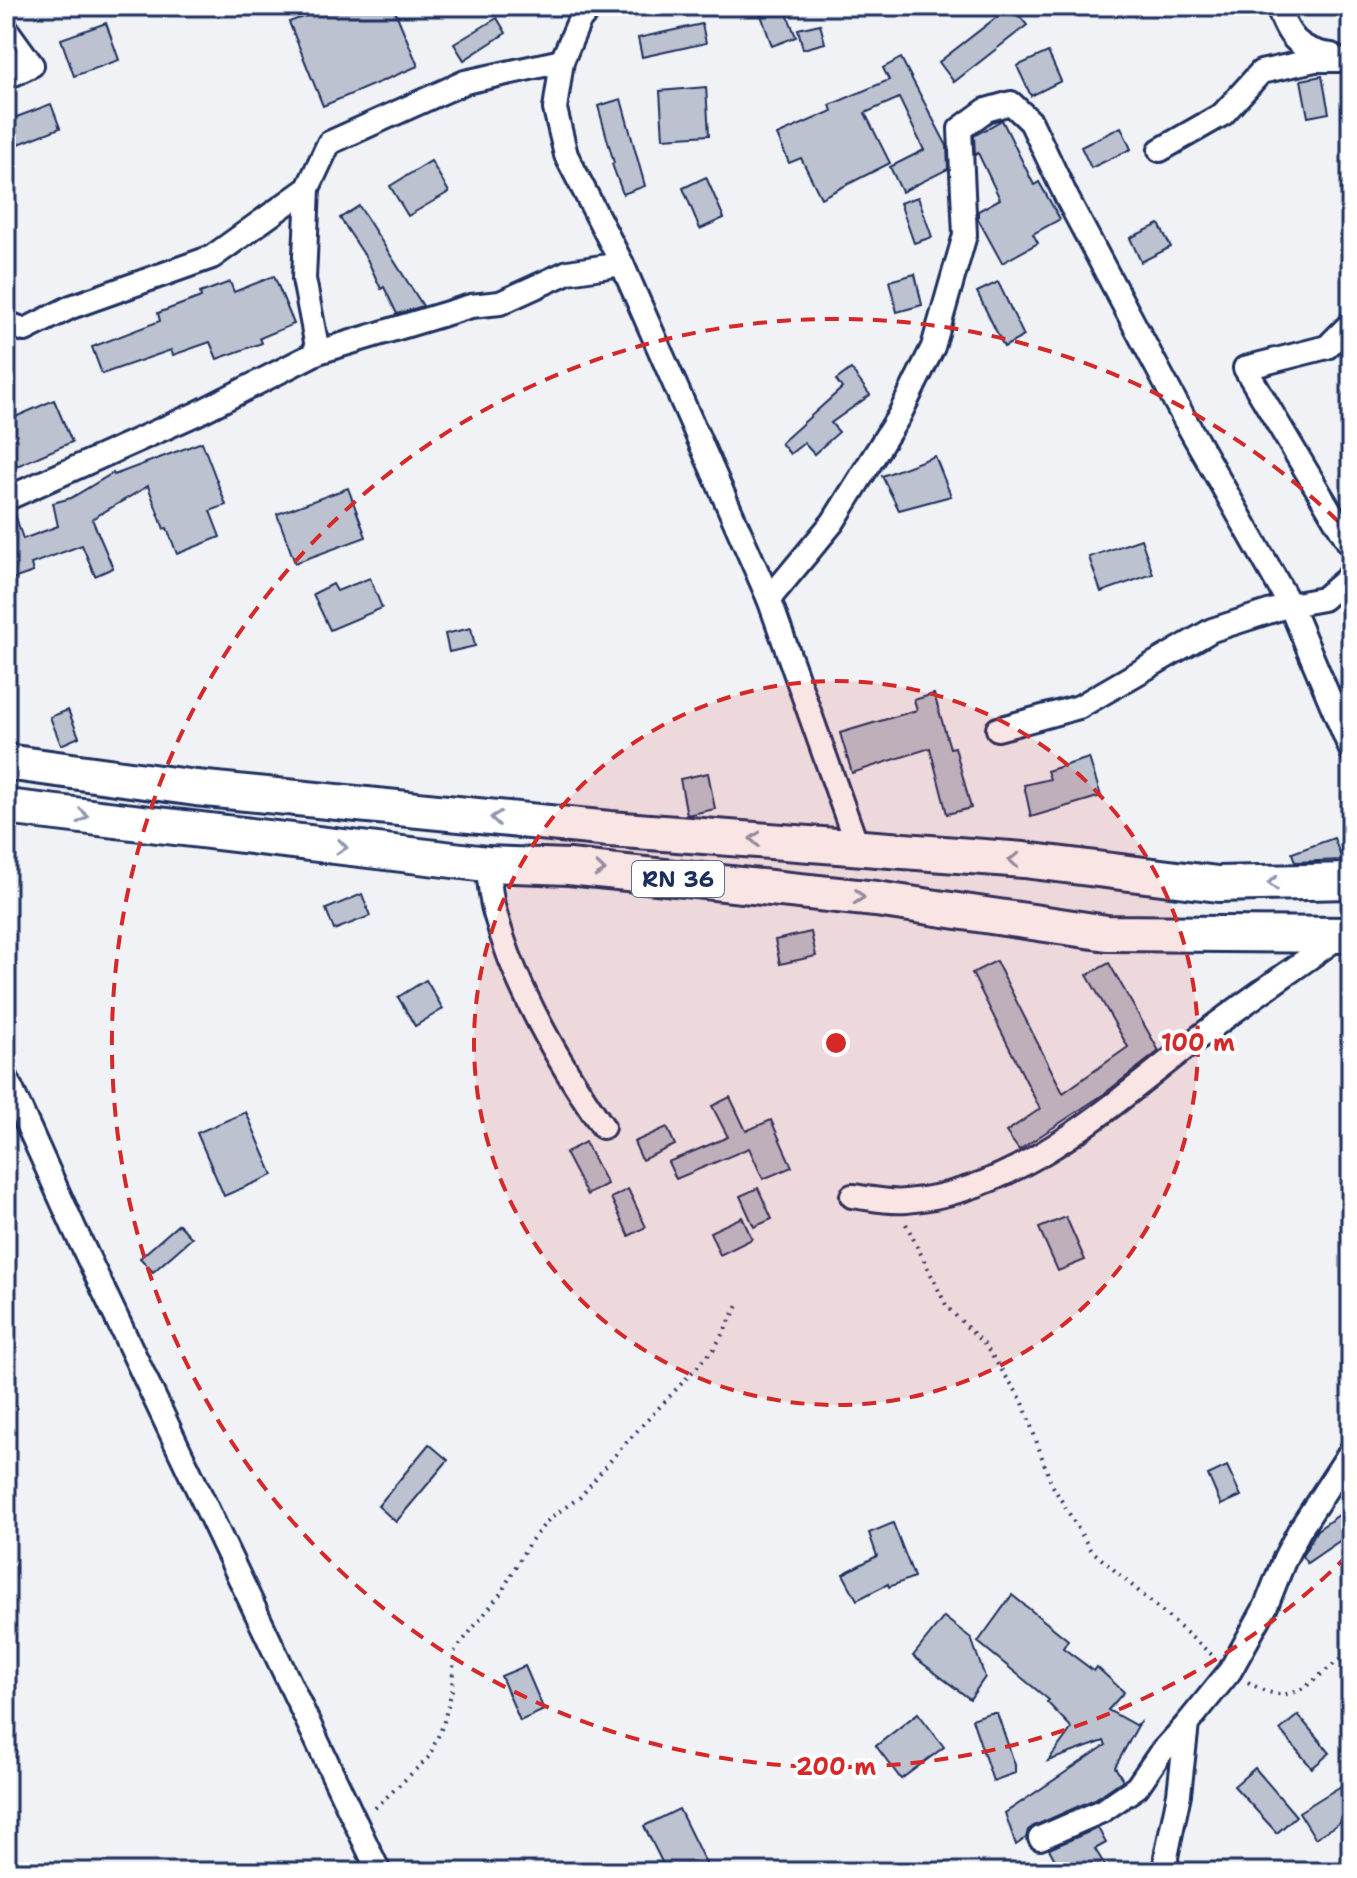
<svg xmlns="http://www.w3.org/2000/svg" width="1357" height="1878" viewBox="0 0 1357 1878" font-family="'Shantell Sans',sans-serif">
  <rect width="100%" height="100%" fill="#f1f2f5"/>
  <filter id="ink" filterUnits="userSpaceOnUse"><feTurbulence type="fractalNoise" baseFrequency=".0125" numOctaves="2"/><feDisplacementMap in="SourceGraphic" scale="16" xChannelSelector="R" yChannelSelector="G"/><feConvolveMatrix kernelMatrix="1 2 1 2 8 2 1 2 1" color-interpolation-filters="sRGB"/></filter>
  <g filter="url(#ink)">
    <!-- building -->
    <g fill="#bcc2d0" stroke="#1b2f5e" stroke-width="2">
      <path d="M 332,6 L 393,6 L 418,66 L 323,106 L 289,22 Z"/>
      <path d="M 776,6 L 784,6 L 796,37 L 772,46 L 760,12 Z"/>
      <path d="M 1011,6 L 1027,25 L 954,82 L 939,62 Z"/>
      <path d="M 497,18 L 506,33 L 464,60 L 454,44 Z"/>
      <path d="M 106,23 L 119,60 L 74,76 L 61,39 Z"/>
      <path d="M 702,24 L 706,43 L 642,57 L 638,38 Z"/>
      <path d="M 820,24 L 825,43 L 803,49 L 798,29 Z"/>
      <path d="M 1048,52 L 1061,81 L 1031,96 L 1017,66 Z"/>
      <path d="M 901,58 L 947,146 L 948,169 L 902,192 L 890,167 L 924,150 L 899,98 L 865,113 L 890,163 L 821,198 L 801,158 L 789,163 L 777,135 L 832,111 L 830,105 L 889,80 L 883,68 Z"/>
      <path d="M 1322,76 L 1329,113 L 1308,117 L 1301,80 Z"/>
      <path d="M 706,87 L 709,135 L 663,138 L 660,91 Z"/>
      <path d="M 621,99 L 645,186 L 623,194 L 612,164 L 614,163 L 598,106 Z"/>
      <path d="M 51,104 L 60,128 L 6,149 L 6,121 Z"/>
      <path d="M 1002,120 L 1034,185 L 1039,182 L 1060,219 L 1033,234 L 1038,243 L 1002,263 L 978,219 L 978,211 L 1000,199 L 978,153 L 975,155 L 974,136 Z"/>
      <path d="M 1121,127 L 1131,149 L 1091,168 L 1081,147 Z"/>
      <path d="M 431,161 L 449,192 L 408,216 L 390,186 Z"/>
      <path d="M 706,177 L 724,218 L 700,229 L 683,188 Z"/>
      <path d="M 918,197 L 932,237 L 914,243 L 900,203 Z"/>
      <path d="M 359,206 L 423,306 L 397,314 L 384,287 L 381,289 L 367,259 L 340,218 Z"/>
      <path d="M 1159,224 L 1171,247 L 1141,262 L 1130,238 Z"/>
      <path d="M 915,274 L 922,305 L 897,312 L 889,281 Z"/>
      <path d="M 274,276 L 294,324 L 260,338 L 262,343 L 217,359 L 210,342 L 173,355 L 171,350 L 102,374 L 92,347 L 160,321 L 158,313 L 201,297 L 200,293 L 230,282 L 234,292 Z"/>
      <path d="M 998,282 L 1024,336 L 1004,347 L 977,292 Z"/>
      <path d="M 851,369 L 870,395 L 831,423 L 839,432 L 814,454 L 804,443 L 790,454 L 781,443 L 842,388 L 836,380 Z"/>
      <path d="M 54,400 L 72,442 L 17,466 L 6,439 L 6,421 Z"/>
      <path d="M 202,442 L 226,505 L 210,511 L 220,537 L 177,554 L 167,528 L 164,529 L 148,486 L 92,519 L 113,568 L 95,576 L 82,545 L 31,564 L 33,572 L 13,579 L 6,557 L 6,513 L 14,511 L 23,539 L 58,526 L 53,503 L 71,498 L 113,473 L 114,475 Z"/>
      <path d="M 935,456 L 951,496 L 899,510 L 882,476 Z"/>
      <path d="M 348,488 L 366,537 L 295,563 L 277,514 Z"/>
      <path d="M 1141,539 L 1153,574 L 1101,592 L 1089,557 Z"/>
      <path d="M 370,578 L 382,608 L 330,630 L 313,594 L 333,584 L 337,591 Z"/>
      <path d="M 471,628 L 475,646 L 449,652 L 445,634 Z"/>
      <path d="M 934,694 L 950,748 L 955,747 L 971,808 L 947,814 L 930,748 L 852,773 L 840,733 L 917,710 L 914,700 Z"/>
      <path d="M 68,710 L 79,737 L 61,745 L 50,717 Z"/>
      <path d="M 1089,758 L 1101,796 L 1031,817 L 1024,785 L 1050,779 L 1047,771 Z"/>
      <path d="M 708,773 L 715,809 L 687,815 L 680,779 Z"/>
      <path d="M 1334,838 L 1342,860 L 1295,862 L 1292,853 Z"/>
      <path d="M 362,894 L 370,916 L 334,930 L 326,909 Z"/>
      <path d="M 811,932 L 816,956 L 780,964 L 775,940 Z"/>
      <path d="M 996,961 L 1063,1093 L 1128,1047 L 1087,975 L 1109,963 L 1159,1051 L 1104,1094 L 1019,1150 L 1006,1132 L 1040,1109 L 972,973 Z"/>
      <path d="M 426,980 L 443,1009 L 415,1026 L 398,997 Z"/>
      <path d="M 730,1097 L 746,1131 L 771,1120 L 792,1167 L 763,1179 L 749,1148 L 676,1179 L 668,1162 L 728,1137 L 712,1106 Z"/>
      <path d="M 246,1112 L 273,1175 L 224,1196 L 197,1133 Z"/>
      <path d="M 667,1127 L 675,1145 L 642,1160 L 634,1142 Z"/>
      <path d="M 585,1142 L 607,1184 L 587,1195 L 565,1153 Z"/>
      <path d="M 758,1188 L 772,1219 L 754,1227 L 740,1196 Z"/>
      <path d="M 628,1189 L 646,1227 L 629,1236 L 611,1198 Z"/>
      <path d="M 742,1217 L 752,1239 L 720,1255 L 710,1232 Z"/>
      <path d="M 1066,1217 L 1085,1260 L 1058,1271 L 1039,1228 Z"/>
      <path d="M 179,1224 L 192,1238 L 153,1272 L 140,1258 Z"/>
      <path d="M 429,1444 L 448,1460 L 396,1522 L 378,1506 Z"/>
      <path d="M 1227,1466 L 1241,1496 L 1221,1505 L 1208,1475 Z"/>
      <path d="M 1342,1513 L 1351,1527 L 1351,1533 L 1307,1563 L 1302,1556 L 1317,1530 Z"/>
      <path d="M 893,1523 L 914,1577 L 889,1587 L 888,1584 L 857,1600 L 843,1574 L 877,1556 L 869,1533 Z"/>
      <path d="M 1012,1595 L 1068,1640 L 1063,1648 L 1094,1671 L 1097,1667 L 1124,1692 L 1108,1710 L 1135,1725 L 1140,1722 L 1115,1767 L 1123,1780 L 1095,1799 L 1034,1826 L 1028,1830 L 1026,1838 L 1016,1845 L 1005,1813 L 1106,1745 L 1104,1741 L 1048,1761 L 1071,1729 L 1070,1726 L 1047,1702 L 1049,1700 L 978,1642 Z"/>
      <path d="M 944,1617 L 971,1638 L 985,1677 L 970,1699 L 913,1656 Z"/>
      <path d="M 525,1666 L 544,1710 L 520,1721 L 501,1676 Z"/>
      <path d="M 918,1713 L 944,1747 L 901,1779 L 876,1746 Z"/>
      <path d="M 989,1713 L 997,1713 L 1015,1765 L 1015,1773 L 993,1781 L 972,1719 Z"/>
      <path d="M 1298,1715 L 1330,1753 L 1312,1768 L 1280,1730 Z"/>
      <path d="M 1255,1768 L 1296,1816 L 1277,1833 L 1234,1786 Z"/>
      <path d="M 1341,1786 L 1351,1802 L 1351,1816 L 1315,1838 L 1299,1812 Z"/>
      <path d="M 679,1809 L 710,1872 L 667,1872 L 644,1826 Z"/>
      <path d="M 1098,1828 L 1106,1843 L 1095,1849 L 1109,1872 L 1062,1872 L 1049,1849 Z"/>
    </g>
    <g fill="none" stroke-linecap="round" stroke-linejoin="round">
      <!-- street casing -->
      <g stroke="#1b2f5e" stroke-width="28">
        <g id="street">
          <path d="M 592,6 L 579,21 L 562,61 L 555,109 L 566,155 L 622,264 L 769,599 L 857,846"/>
          <path d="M 1278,6 C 1287,36 1299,51 1331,55"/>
          <path d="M 6,29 L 32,65 L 6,78"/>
          <path d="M 1160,150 L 1223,114 L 1261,72 L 1315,60 L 1351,60"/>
          <path d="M 308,188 L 304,279 L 318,352"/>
          <path d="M 6,323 L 25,330 L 71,307 L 212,257 L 308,188 L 329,143 L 465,82 L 562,61"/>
          <path d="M 1351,323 L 1327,347 L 1245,368 L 1351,546"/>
          <path d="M 6,499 L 196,414 L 318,352 L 471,306 L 500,303 L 568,272 L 622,264"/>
          <path d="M 769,599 L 833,522 L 899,416 L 933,347 L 965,235 L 960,129 L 986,110 L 1011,103 L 1031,122 L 1067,198 L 1185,420 L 1290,605 L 1351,750"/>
          <path d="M 998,729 L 1079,707 L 1212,630 L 1290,605 L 1323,599 L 1351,575"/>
          <path d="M 487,864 C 490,880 490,898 495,913 C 516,990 558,1061 603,1127"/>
          <path d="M 6,1077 L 74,1228 L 379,1872"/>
          <path d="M 852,1196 C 869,1198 889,1203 906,1201 C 1015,1192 1102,1113 1184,1049 C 1234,1009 1289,973 1341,935"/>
          <path d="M 1040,1838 L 1102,1811 L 1137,1787 L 1159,1755 L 1187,1724"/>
          <path d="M 1167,1872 L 1166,1857 L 1179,1794 L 1187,1724 L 1230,1671 L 1266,1606 L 1285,1558 L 1299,1531 L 1351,1451"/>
        </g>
      </g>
      <!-- primary casing -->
      <g stroke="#1b2f5e" stroke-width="40">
        <g id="primary">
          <path d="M 6,762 L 196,788 L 610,829 L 1024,860 L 1218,884 L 1351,881"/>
          <path d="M 6,807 L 487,864 L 569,867 L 876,899 L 1107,933 L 1351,935"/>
        </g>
      </g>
      <!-- path -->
      <g stroke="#1b2f5e" stroke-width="4" stroke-dasharray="2 6" stroke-linecap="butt">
        <path d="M 906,1224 L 947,1307 L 984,1344 L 1022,1400 L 1051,1483 L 1090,1549 L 1212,1655"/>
        <path d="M 1248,1682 C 1299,1714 1309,1676 1351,1653"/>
        <path d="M 375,1808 L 429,1757 L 443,1725 L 452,1690 L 454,1652 L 501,1593 L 529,1543 L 550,1518 L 580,1497 L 622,1447 L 714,1349 L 740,1302"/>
      </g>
      <!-- street -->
      <use href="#street" stroke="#fff" stroke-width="22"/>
      <!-- primary -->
      <use href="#primary" stroke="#fff" stroke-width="34"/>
    </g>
    <!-- one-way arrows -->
    <defs><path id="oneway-chevron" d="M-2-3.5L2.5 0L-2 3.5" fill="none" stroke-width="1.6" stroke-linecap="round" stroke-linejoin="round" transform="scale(2)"/></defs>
    <g stroke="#8d97ae">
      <use href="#oneway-chevron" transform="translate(83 816) rotate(7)"/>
      <use href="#oneway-chevron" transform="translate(496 818) rotate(-174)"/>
      <use href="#oneway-chevron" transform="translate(755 839) rotate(-176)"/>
      <use href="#oneway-chevron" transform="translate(342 847) rotate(7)"/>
      <use href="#oneway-chevron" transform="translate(1014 860) rotate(-175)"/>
      <use href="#oneway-chevron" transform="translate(600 870) rotate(6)"/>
      <use href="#oneway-chevron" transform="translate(1273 883) rotate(179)"/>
      <use href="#oneway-chevron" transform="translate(859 897) rotate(6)"/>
    </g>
  </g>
  <!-- distance rings -->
  <circle cx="836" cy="1043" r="362" fill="#d62828" fill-opacity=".12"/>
  <g fill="none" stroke="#d62828" stroke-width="4" stroke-dasharray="14 10">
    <circle cx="836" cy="1043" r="362"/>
    <path d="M1348 1555A724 724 0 1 1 1348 531"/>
  </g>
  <g text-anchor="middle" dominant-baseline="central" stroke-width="8" stroke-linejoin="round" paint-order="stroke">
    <!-- shield labels -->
    <rect fill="#fff" stroke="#5f6d8e" stroke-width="2" x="632" y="861" width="92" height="36" rx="6"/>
    <g font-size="22" font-weight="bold" fill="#1b2f5e">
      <text x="678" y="879">RN 36</text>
    </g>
  </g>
  <circle cx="836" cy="1043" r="12" fill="#d62828" stroke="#fff" stroke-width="4"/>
  <g font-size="24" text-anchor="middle" font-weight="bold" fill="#d62828" stroke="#fff" stroke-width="8" stroke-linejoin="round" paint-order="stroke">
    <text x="1198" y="1051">100 m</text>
    <text x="836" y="1775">200 m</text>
  </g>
  <!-- margin -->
  <rect width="1357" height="1878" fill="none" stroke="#fff" stroke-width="32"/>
  <rect x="16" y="16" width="1325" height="1846" fill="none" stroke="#1b2f5e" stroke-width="3" filter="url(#ink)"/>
</svg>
